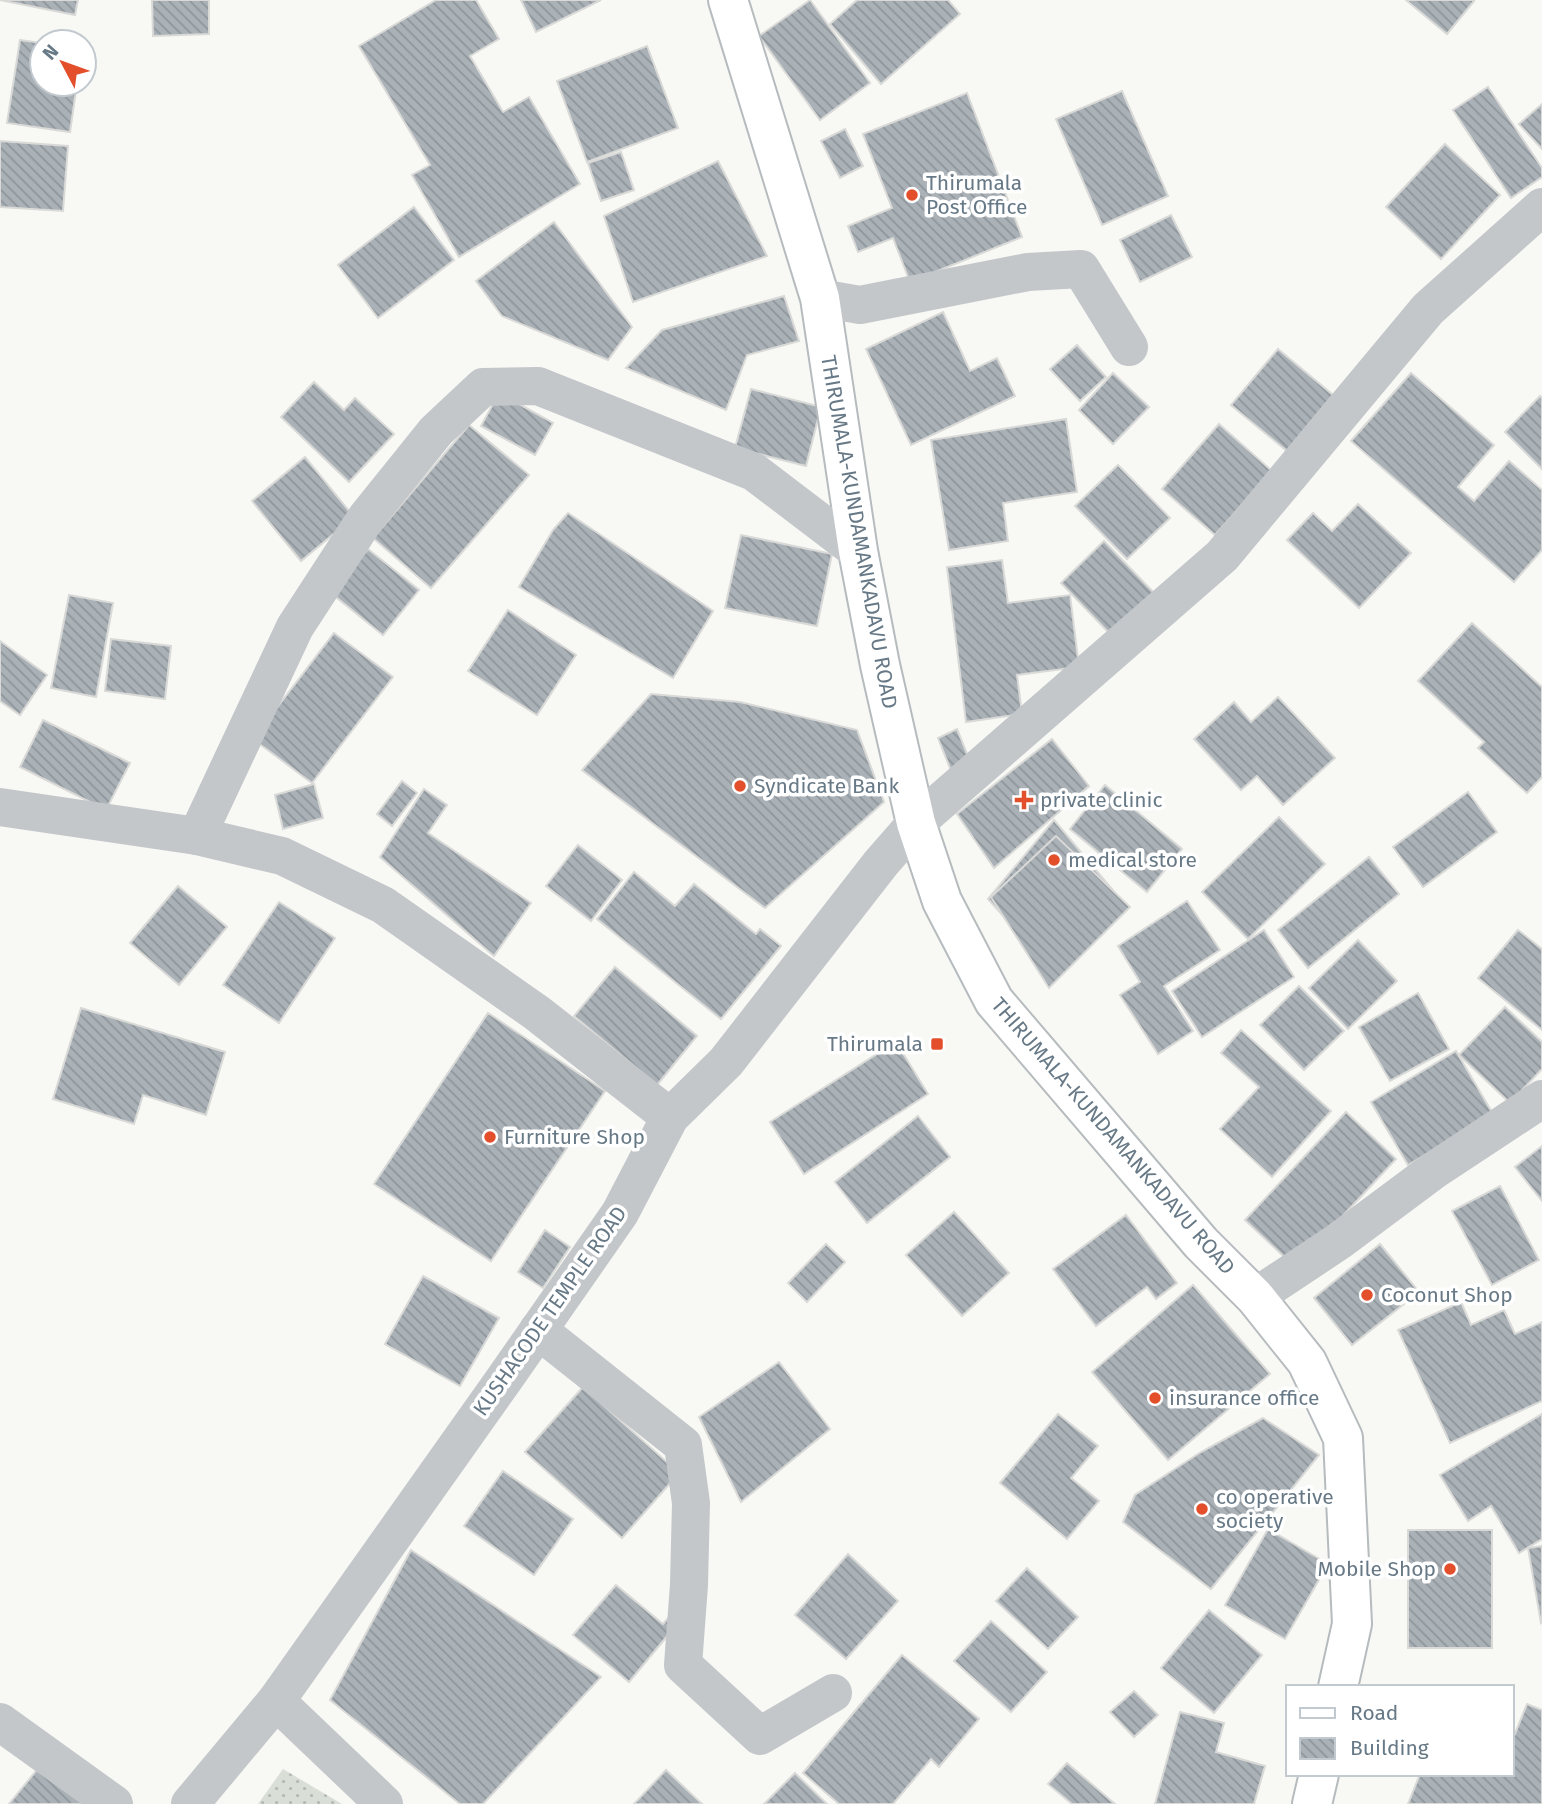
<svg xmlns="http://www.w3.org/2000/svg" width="1542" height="1804" viewBox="0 0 1542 1804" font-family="'Fira Sans',sans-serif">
  <defs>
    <pattern id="park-dots" width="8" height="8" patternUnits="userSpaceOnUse" patternTransform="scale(1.75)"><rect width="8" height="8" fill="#d9dfd6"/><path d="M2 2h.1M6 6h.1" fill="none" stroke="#b4bab3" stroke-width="1.8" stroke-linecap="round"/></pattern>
    <pattern id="building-back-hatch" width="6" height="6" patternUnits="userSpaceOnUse" patternTransform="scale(1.75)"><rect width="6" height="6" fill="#aab2b8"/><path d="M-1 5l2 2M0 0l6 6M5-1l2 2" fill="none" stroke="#8e969b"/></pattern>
  </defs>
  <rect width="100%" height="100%" fill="#f8f8f5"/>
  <!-- park -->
  <path fill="url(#park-dots)" d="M 283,1769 L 342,1804 L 258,1804 Z"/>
  <!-- building -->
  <g fill="url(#building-back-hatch)" stroke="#d9d9d7" stroke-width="2">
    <path d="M 0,0 L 78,0 L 75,15 Z"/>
    <path d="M 152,0 L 209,0 L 209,34 L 153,36 Z"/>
    <path d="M 436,0 L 476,0 L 499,39 L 470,56 L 503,112 L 529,97 L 580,184 L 459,257 L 412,175 L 430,165 L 359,46 Z"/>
    <path d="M 521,0 L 601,0 L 536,32 Z"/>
    <path d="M 810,0 L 870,83 L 820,120 L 759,36 Z"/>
    <path d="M 857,0 L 948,0 L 960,14 L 881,84 L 830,24 Z"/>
    <path d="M 1406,0 L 1472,0 L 1474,1 L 1447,34 Z"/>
    <path d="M 20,40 L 42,43 L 42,84 L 77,84 L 70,132 L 7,123 Z"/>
    <path d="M 647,46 L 678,128 L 587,162 L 557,81 Z"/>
    <path d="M 1488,87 L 1542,168 L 1542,177 L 1511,198 L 1453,110 Z"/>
    <path d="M 1122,91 L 1168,196 L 1102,225 L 1056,119 Z"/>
    <path d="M 967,93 L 1022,237 L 910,282 L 893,238 L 858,252 L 848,226 L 892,208 L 863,134 Z"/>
    <path d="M 1542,104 L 1542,149 L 1519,124 Z"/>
    <path d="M 845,129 L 863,166 L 840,178 L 821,141 Z"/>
    <path d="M 0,141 L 68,146 L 63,211 L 0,207 Z"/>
    <path d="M 1445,144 L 1500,195 L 1441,259 L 1386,207 Z"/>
    <path d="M 621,152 L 634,190 L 601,201 L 588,163 Z"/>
    <path d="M 718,161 L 767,256 L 633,302 L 604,216 Z"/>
    <path d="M 414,207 L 454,260 L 378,318 L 338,265 Z"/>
    <path d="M 1171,215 L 1192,257 L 1140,282 L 1120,240 Z"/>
    <path d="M 554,222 L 632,327 L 608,360 L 502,316 L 476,281 Z"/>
    <path d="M 784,296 L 799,341 L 747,355 L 726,410 L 626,368 L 662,330 Z"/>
    <path d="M 943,312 L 970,371 L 997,358 L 1015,396 L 911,445 L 866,349 Z"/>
    <path d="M 1077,345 L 1106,377 L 1080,401 L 1050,369 Z"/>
    <path d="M 1278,349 L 1333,395 L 1287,451 L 1231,405 Z"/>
    <path d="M 1113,373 L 1149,407 L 1113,444 L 1079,410 Z"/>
    <path d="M 1411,373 L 1494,445 L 1458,487 L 1474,501 L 1509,461 L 1542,490 L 1542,550 L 1514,582 L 1351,441 Z"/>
    <path d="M 314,382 L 344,410 L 355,398 L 394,434 L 349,482 L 281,417 Z"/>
    <path d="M 751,389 L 821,407 L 806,466 L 735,448 Z"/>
    <path d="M 499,393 L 553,423 L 535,455 L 481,426 Z"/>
    <path d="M 1540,396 L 1542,398 L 1542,469 L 1505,432 Z"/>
    <path d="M 1066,419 L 1077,492 L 1003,503 L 1008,541 L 949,550 L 931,440 Z"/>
    <path d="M 1219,424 L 1272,471 L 1215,535 L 1162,489 Z"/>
    <path d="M 469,425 L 529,475 L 431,588 L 373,538 Z"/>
    <path d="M 305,457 L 354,517 L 301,561 L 252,501 Z"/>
    <path d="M 1118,465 L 1170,518 L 1127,559 L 1075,506 Z"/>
    <path d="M 1358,504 L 1411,553 L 1359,608 L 1287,540 L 1313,513 L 1332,531 Z"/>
    <path d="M 568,513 L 713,611 L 673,678 L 519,587 L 553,530 Z"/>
    <path d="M 741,535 L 832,554 L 817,626 L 725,608 Z"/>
    <path d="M 1104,541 L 1156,595 L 1113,637 L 1061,583 Z"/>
    <path d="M 368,549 L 419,590 L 383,635 L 331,593 Z"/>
    <path d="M 1002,560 L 1008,603 L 1070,595 L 1079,667 L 1017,675 L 1022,714 L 966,722 L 947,567 Z"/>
    <path d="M 69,595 L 113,603 L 96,697 L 51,688 Z"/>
    <path d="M 508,610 L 576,655 L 537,715 L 468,671 Z"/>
    <path d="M 1472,623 L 1542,687 L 1542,777 L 1527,793 L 1478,748 L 1484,742 L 1418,681 Z"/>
    <path d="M 334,633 L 393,677 L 312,783 L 253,739 Z"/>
    <path d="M 111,639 L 171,646 L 165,699 L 105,691 Z"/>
    <path d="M 0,641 L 47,675 L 20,715 L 0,701 Z"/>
    <path d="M 651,694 L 740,702 L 857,730 L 884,802 L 765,908 L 582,770 Z"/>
    <path d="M 1278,697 L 1335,758 L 1283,805 L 1257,776 L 1241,790 L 1194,739 L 1234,702 L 1251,722 Z"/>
    <path d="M 43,720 L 130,763 L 106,810 L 20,767 Z"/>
    <path d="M 957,729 L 972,766 L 952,773 L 938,738 Z"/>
    <path d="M 1052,739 L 1089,786 L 994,868 L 957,814 Z"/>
    <path d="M 402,781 L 417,793 L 392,826 L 377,814 Z"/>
    <path d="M 314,784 L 323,818 L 283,829 L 275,795 Z"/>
    <path d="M 1105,785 L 1182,849 L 1147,892 L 1070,829 Z"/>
    <path d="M 424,789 L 447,805 L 428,833 L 531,903 L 494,956 L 380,857 Z"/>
    <path d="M 1468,792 L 1497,832 L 1423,887 L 1393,847 Z"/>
    <path d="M 1279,817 L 1325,864 L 1248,939 L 1202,892 Z"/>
    <path d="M 1054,820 L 1126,906 L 1056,975 L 988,899 Z"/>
    <path d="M 1056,836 L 1130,907 L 1049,988 L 991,897 Z"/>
    <path d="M 578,845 L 622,880 L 591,921 L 546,886 Z"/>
    <path d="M 1369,857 L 1399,894 L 1308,968 L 1278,930 Z"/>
    <path d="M 634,872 L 675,906 L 694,884 L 756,934 L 760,929 L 781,946 L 721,1019 L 597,919 Z"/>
    <path d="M 178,886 L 227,927 L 179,985 L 130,943 Z"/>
    <path d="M 1187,901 L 1220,950 L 1164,986 L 1193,1031 L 1158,1054 L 1120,995 L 1140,982 L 1118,946 Z"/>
    <path d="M 279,902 L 335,938 L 279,1023 L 223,985 Z"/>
    <path d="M 1264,930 L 1294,977 L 1202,1037 L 1172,991 Z"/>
    <path d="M 1518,930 L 1542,949 L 1542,1030 L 1478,978 Z"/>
    <path d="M 1358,940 L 1397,981 L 1348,1029 L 1309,988 Z"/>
    <path d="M 615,967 L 697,1036 L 657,1085 L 574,1016 Z"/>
    <path d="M 1299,986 L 1344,1031 L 1304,1070 L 1260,1025 Z"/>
    <path d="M 1418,993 L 1449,1049 L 1390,1081 L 1359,1027 Z"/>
    <path d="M 1505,1007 L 1542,1042 L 1542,1069 L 1510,1103 L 1459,1055 Z"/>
    <path d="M 81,1008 L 225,1052 L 206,1115 L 143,1095 L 134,1124 L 53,1099 Z"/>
    <path d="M 488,1013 L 605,1091 L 491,1261 L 374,1184 Z"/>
    <path d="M 1241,1030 L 1331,1111 L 1272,1177 L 1220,1129 L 1259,1087 L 1221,1053 Z"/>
    <path d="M 896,1042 L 928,1094 L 804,1174 L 770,1122 Z"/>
    <path d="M 1456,1051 L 1493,1114 L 1408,1165 L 1371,1102 Z"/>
    <path d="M 1346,1112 L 1396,1159 L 1295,1267 L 1245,1220 Z"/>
    <path d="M 918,1116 L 950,1157 L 867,1223 L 835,1182 Z"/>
    <path d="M 1542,1146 L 1542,1201 L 1515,1167 Z"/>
    <path d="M 1500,1186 L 1539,1260 L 1492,1285 L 1452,1211 Z"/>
    <path d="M 954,1212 L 1009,1273 L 962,1316 L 906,1255 Z"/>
    <path d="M 1126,1215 L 1177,1283 L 1156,1299 L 1147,1287 L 1096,1326 L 1053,1269 Z"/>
    <path d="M 545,1230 L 570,1247 L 543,1288 L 518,1272 Z"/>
    <path d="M 826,1244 L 845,1262 L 807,1302 L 788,1283 Z"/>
    <path d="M 1380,1244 L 1419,1292 L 1352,1345 L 1314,1298 Z"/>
    <path d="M 423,1276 L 499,1318 L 460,1386 L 385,1344 Z"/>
    <path d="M 1193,1285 L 1270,1374 L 1168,1460 L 1092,1372 Z"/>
    <path d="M 1461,1302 L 1471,1325 L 1504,1310 L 1515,1334 L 1542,1322 L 1542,1401 L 1450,1443 L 1398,1330 Z"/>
    <path d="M 779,1362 L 830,1429 L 741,1502 L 699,1417 Z"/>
    <path d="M 583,1387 L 679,1473 L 622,1538 L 525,1452 Z"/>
    <path d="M 1058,1414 L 1098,1446 L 1071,1478 L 1099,1501 L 1067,1539 L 1000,1483 Z"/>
    <path d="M 1542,1414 L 1542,1539 L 1519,1553 L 1491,1506 L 1468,1521 L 1440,1475 Z"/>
    <path d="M 1263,1418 L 1319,1455 L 1211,1589 L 1123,1522 L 1135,1495 L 1201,1452 Z"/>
    <path d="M 503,1471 L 573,1519 L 534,1575 L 464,1526 Z"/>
    <path d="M 1268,1529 L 1328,1564 L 1285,1639 L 1225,1605 Z"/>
    <rect x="1408" y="1530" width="84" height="118"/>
    <path d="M 1542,1546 L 1542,1622 L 1541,1623 L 1528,1548 Z"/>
    <path d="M 411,1550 L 601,1677 L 483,1804 L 460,1804 L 330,1700 Z"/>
    <path d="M 848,1554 L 898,1601 L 846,1659 L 795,1615 Z"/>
    <path d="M 1027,1568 L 1078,1617 L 1048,1649 L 996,1601 Z"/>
    <path d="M 616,1585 L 663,1624 L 670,1616 L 678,1623 L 629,1682 L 573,1635 Z"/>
    <path d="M 1209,1610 L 1262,1655 L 1214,1713 L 1161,1668 Z"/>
    <path d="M 991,1621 L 1047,1672 L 1011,1712 L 954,1661 Z"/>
    <path d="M 902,1655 L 979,1719 L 939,1767 L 931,1759 L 893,1804 L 839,1804 L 803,1773 Z"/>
    <path d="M 1134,1691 L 1158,1715 L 1134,1737 L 1110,1712 Z"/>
    <path d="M 1527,1704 L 1542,1710 L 1542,1804 L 1408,1804 L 1420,1774 L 1512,1774 L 1512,1741 Z"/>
    <path d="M 1180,1712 L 1224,1723 L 1216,1752 L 1265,1766 L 1254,1804 L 1155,1804 Z"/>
    <path d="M 1067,1763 L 1115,1804 L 1072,1804 L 1048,1784 Z"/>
    <path d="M 40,1766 L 83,1804 L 9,1804 Z"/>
    <path d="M 666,1770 L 702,1804 L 634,1804 Z"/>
    <path d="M 795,1773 L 827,1804 L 764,1804 Z"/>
  </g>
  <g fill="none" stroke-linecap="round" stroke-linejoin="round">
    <!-- major casing -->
    <g stroke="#b6bbbe" stroke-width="42">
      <g id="major">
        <path d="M 728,0 L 820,298 L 858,551 L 880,665 L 916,823 L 942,901 L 994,1001 L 1201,1243 L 1255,1297 L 1307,1362 L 1343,1438 L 1352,1624 L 1338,1687"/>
        <path d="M 1312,1804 L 1319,1774"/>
      </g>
    </g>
    <!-- minor -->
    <g stroke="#c3c7ca" stroke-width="38">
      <path d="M 820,298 L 860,305 L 1028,272 L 1081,269 L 1129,347"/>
      <path d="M 0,807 L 197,836 L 282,856 L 383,905 L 537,1013 L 670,1117"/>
      <path d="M 197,836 L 295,627 L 366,518 L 436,431 L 483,387 L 538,386 L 754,472 L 858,551"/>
      <path d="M 1255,1297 L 1339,1241 L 1433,1171 L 1542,1099"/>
      <path d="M 538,1330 L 683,1445 L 691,1503 L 689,1585 L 683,1665 L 760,1736 L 833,1693"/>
      <path d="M 276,1701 L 384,1804"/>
      <path d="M 0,1722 L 114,1804"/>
      <path d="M 190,1804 L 276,1701 L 505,1378 L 620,1213 L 670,1117 L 726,1062 L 881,863 L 916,823 L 1222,556 L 1428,309 L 1542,207"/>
    </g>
    <!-- major -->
    <use href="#major" stroke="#fff" stroke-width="38"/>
  </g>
  <!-- markers -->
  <g fill="#e24f2a" stroke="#fff" stroke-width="2.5">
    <circle cx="912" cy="195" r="7"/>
    <circle cx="740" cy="786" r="7"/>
    <path d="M1020.5 789.5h7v7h7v7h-7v7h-7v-7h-7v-7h7z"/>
    <circle cx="1054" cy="860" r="7"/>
    <rect x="930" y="1037" width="14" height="14" rx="3.5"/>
    <circle cx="490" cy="1137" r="7"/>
    <circle cx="1367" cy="1295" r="7"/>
    <circle cx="1155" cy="1398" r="7"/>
    <circle cx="1202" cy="1509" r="7"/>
    <circle cx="1450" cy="1569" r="7"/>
  </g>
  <g text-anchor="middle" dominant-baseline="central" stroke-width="7" stroke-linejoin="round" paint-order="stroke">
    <!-- poi labels -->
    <g font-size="21" fill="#677986" stroke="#fff" text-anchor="start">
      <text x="926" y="183">Thirumala<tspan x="926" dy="24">Post Office</tspan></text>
      <text x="754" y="786">Syndicate Bank</text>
      <text x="1040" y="800">private clinic</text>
      <text x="1068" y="860">medical store</text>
      <text x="923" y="1044" text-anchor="end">Thirumala</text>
      <text x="504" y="1137">Furniture Shop</text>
      <text x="1381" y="1295">Coconut Shop</text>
      <text x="1169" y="1398">insurance office</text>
      <text x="1216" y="1497">co operative<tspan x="1216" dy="24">society</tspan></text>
      <text x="1436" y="1569" text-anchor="end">Mobile Shop</text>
    </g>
    <!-- street labels -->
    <g font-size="21" fill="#677986" stroke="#fff">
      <text transform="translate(859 532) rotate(80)">THIRUMALA-KUNDAMANKADAVU ROAD</text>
      <text transform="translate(1113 1136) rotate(49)">THIRUMALA-KUNDAMANKADAVU ROAD</text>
      <text transform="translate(550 1311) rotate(-55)">KUSHACODE TEMPLE ROAD</text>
    </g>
  </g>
  <!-- legend -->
  <rect x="1286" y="1685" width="228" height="91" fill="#ffffff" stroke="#c2c9cf" stroke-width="2"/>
  <rect x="1300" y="1708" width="35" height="10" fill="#ffffff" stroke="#c2c9cf" stroke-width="2"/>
  <text x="1350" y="1720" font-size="21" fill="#677986">Road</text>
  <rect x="1300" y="1738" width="35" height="21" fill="url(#building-back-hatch)" stroke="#c2c9cf" stroke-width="2"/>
  <text x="1350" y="1755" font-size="21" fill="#677986">Building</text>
  <!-- north arrow -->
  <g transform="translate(63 63) rotate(311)"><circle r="33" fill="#ffffff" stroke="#c2c9cf" stroke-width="2"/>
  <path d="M0-5L12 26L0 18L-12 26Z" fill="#e24f2a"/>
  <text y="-10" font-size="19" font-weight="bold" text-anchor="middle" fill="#677986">N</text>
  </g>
</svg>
